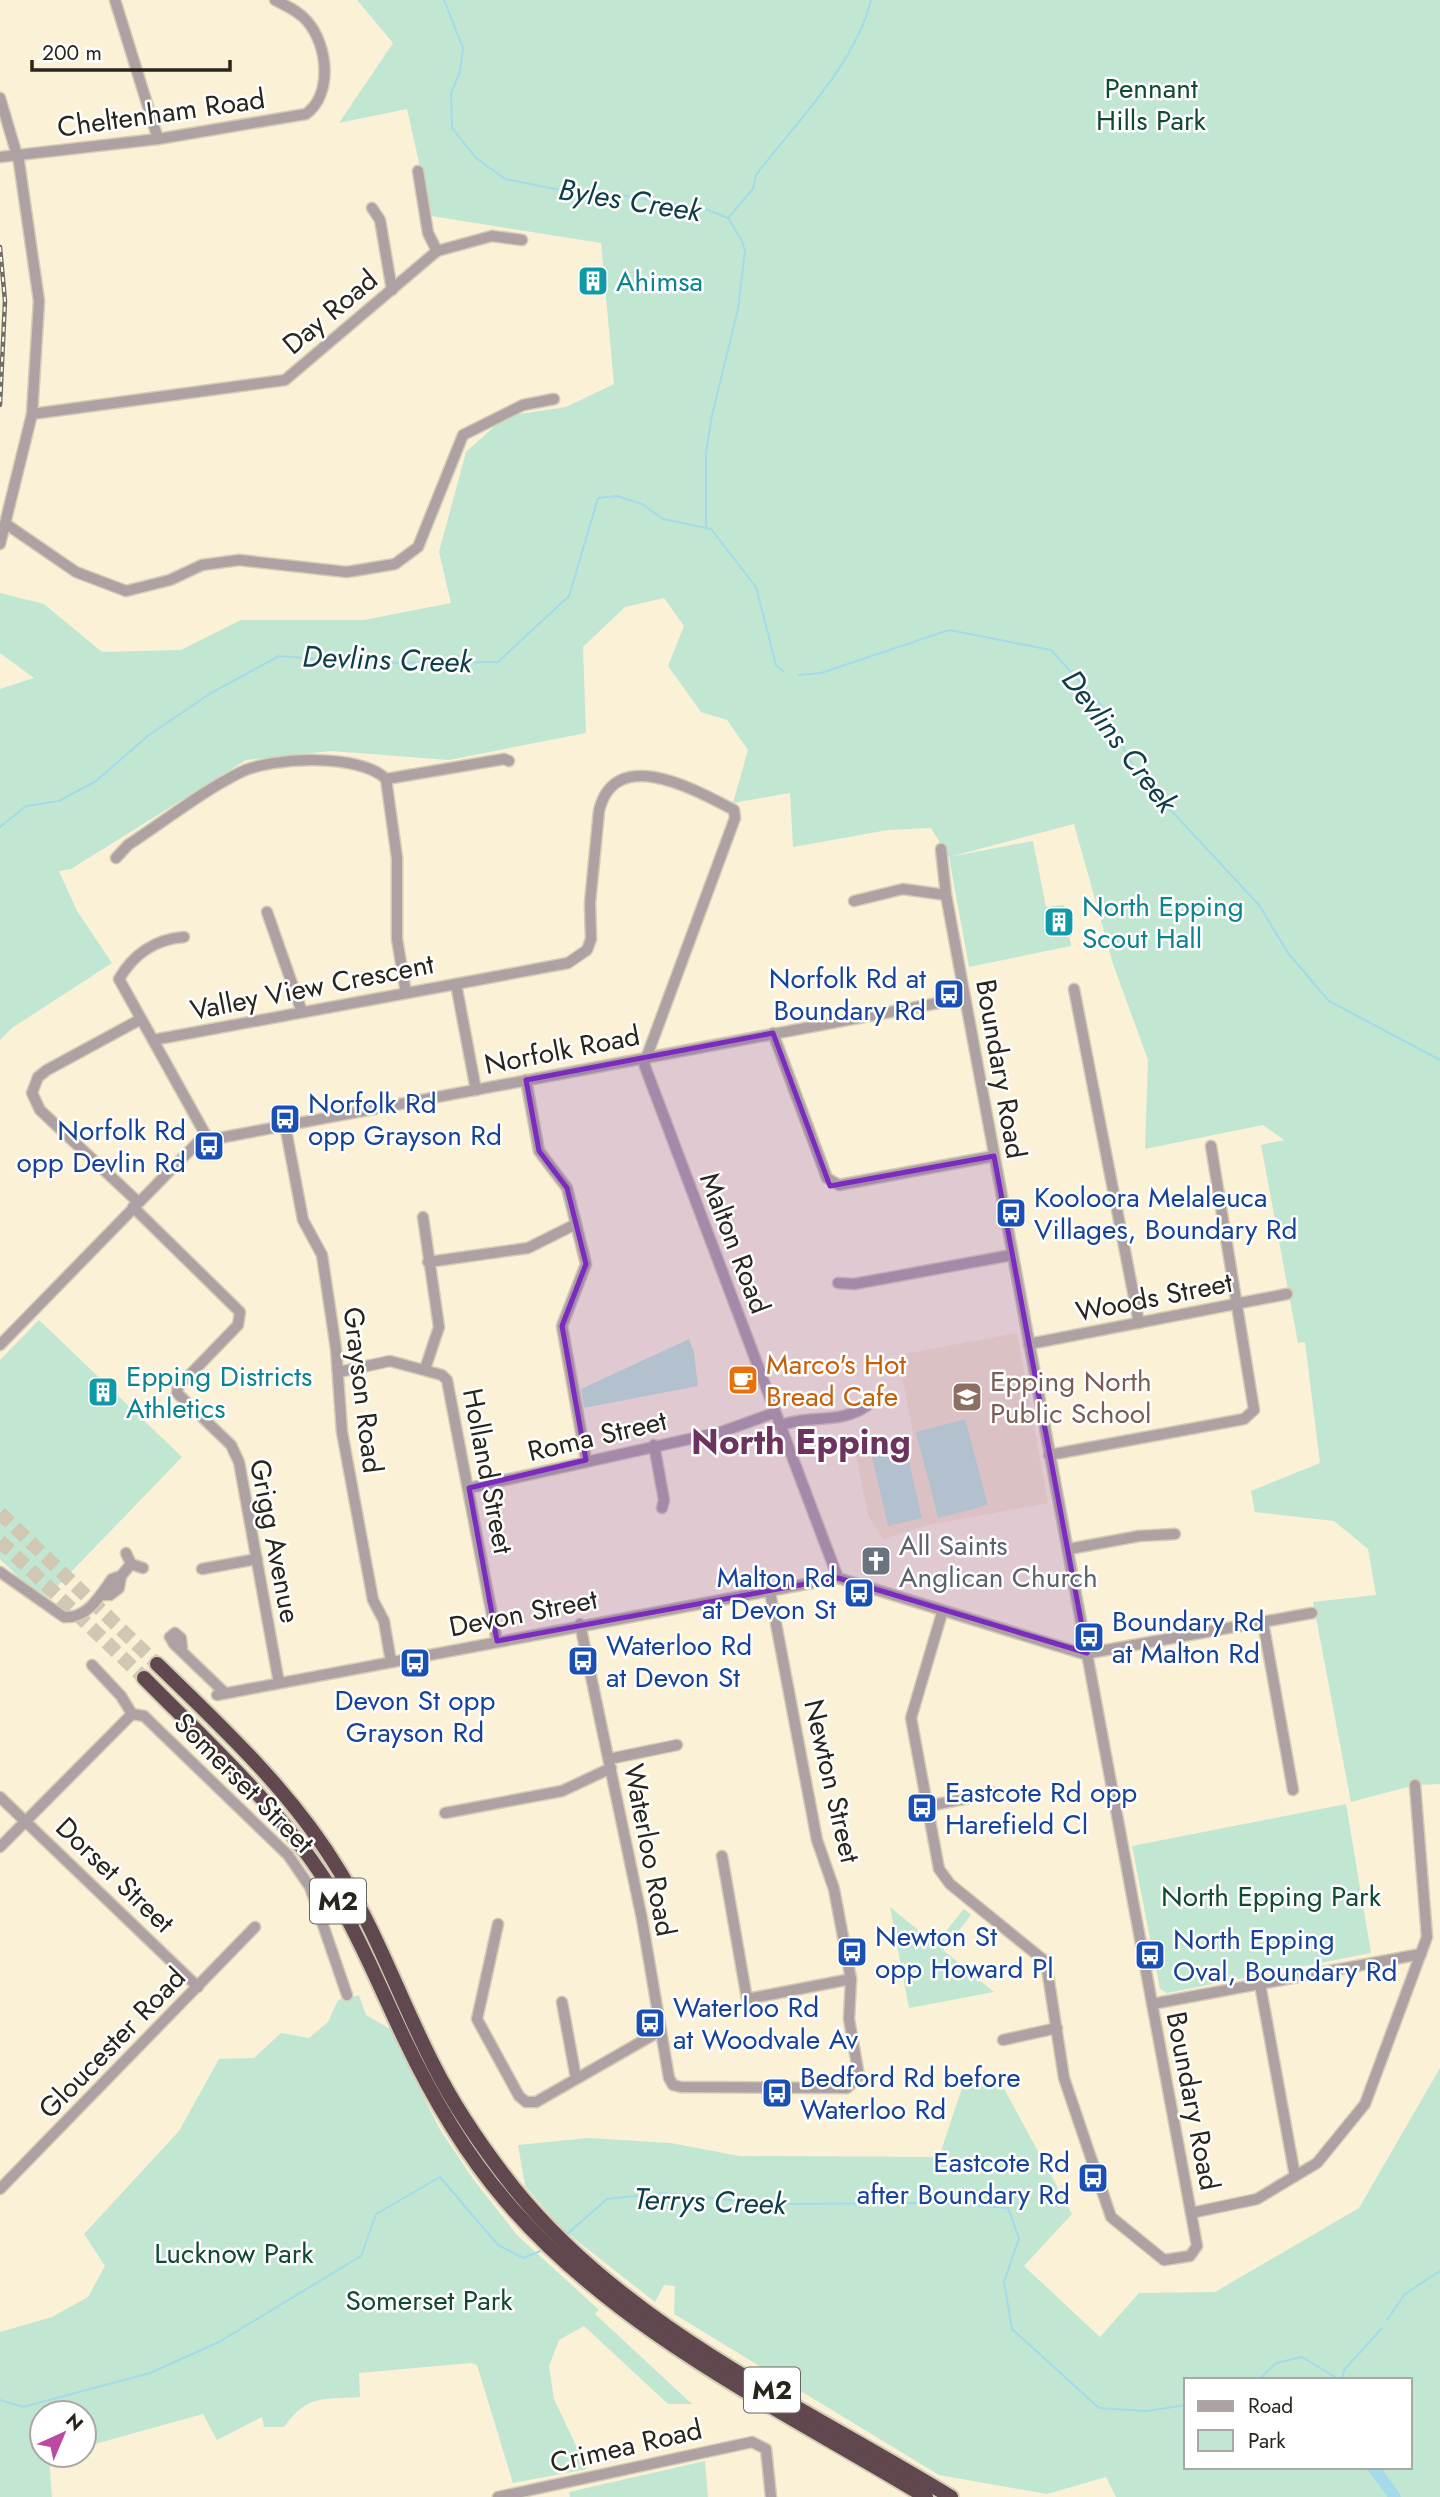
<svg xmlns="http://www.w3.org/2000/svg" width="1440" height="2497" viewBox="0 0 1440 2497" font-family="Jost,sans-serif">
  <rect width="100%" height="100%" fill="#faf1d7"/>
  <!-- built -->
  <path fill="#f3e7c6" d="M 1017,1333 L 1048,1503 L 929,1525 L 883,1539 L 868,1515 L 855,1450 L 914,1439 L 898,1355 Z"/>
  <!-- green -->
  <g fill="#c1e7d3" fill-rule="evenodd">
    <path d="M 357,0 L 1440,0 L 1440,1784 L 1415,1785 L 1351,1802 L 1313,1602 L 1376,1595 L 1368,1549 L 1334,1521 L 1255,1512 L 1251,1491 L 1320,1463 L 1305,1342 L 1298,1343 L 1261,1145 L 1284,1140 L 1263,1125 L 1145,1149 L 1148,1060 L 1113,964 L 1074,824 L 949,857 L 1033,841 L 1046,907 L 1064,905 L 1071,946 L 969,967 L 949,857 L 931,828 L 888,830 L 793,847 L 790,793 L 733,803 L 748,750 L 727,720 L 701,712 L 668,666 L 684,626 L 664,598 L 625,607 L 583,647 L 586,733 L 449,760 L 331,751 L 246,760 L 71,869 L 59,871 L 77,911 L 112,963 L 12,1028 L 0,1040 L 0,689 L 34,678 L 0,653 L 0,593 L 44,604 L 102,652 L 181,650 L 241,620 L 364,620 L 451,603 L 439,552 L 466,452 L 506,416 L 566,407 L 614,384 L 601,243 L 431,216 L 407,109 L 339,123 L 393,43 Z"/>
    <path d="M 39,1320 L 182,1457 L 43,1601 L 0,1559 L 0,1360 Z"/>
    <path d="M 689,1339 L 694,1352 L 698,1386 L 584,1408 L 581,1389 Z"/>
    <path d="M 965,1419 L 988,1505 L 938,1518 L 916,1432 Z"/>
    <path d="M 906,1449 L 922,1518 L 888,1526 L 872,1457 Z"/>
    <path d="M 1346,1804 L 1371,1953 L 1167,1993 L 1160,1989 L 1132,1846 Z"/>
    <path d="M 890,1907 L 935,1944 L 964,1909 L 971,1915 L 943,1950 L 994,1992 L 909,2008 Z"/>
    <path d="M 359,1995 L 366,2015 L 390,2029 L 439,2128 L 473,2179 L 517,2235 L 599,2310 L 595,2314 L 692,2404 L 668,2404 L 584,2326 L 559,2340 L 549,2366 L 554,2399 L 587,2469 L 513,2483 L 477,2365 L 471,2363 L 359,2373 L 360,2397 C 322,2400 308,2394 284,2427 L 264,2427 L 262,2417 L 217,2440 L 203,2414 L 84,2447 L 84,2413 L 42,2413 L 42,2455 L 56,2455 L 49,2457 L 52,2497 L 0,2497 L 0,2332 L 52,2317 L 88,2297 L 105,2266 L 84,2234 L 179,2131 L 219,2059 L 254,2058 L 281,2033 L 309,2038 L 328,2022 L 338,2000 Z"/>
    <path d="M 1440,2068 L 1440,2497 L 1116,2497 L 1106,2477 L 1047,2494 L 939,2475 L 674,2314 L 675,2286 L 664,2285 L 655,2302 L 562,2229 L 525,2186 L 518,2145 L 588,2138 L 671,2143 L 739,2156 L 939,2157 L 964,2082 L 1001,2083 L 1072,2214 L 1024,2266 L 1100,2337 L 1139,2293 L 1215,2292 L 1359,2208 ZM 1186,2380 L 1410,2380 L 1410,2467 L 1186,2467 Z"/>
    <path d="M 705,2461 L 708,2497 L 570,2497 L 569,2492 Z"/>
  </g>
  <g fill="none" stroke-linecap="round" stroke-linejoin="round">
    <!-- stream -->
    <g stroke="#a5daeb" stroke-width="2">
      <path d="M 444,0 L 463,48 L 460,72 L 451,93 L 452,128 L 476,158 L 505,179 L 585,195 L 612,194 L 703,208 L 728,218 L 741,239 L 745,251 L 738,309 L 712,415 L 706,453 L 706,528"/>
      <path d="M 728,218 L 753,189 L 756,175 C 796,122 855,65 871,0"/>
      <path d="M 799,675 L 821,673 L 949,630 L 1051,650 L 1101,705 L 1138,775 L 1259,905 L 1288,953 L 1329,1001 L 1440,1060"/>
      <path d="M 0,827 L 26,806 L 59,801 L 96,781 L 149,735 L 211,693 L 279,656 L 373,663 L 498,662 L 569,596 L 598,498 L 617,496 L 642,504 L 663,519 L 711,529 L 756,587 L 776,665 L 784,672"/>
      <path d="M 565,2236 L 607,2199 L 663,2193 L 772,2204 L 941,2203 L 1008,2208 L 1019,2238 L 1004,2282 L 1012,2329 L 1099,2408 L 1147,2411 L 1186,2405"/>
      <path d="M 1387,2320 L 1405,2294 L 1440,2271"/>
      <path d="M 1258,2380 L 1276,2363 L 1302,2357 L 1340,2380"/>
      <path d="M 1342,2380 L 1344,2370 L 1382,2328"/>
      <path d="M 0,2400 L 23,2407 L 150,2373 L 219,2342 L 361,2256 L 376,2214 L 440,2177 L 498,2245 L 523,2258 L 543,2250"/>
    </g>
    <!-- river -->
    <path stroke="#a5daeb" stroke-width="12" d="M 1373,2467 L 1395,2497"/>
    <!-- highway-tunnel -->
    <g stroke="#d0c8b2" stroke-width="14" stroke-dasharray="14 7" stroke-linecap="butt">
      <path d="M 0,1513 L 157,1664"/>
      <path d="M 0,1541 L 144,1678"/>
    </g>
    <!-- minor casing -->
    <g stroke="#d4ccb5" stroke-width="13">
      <g id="minor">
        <path d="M 115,0 L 158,139"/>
        <path d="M 0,98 L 19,162 L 39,301 L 32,414 L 0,544"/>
        <path d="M 0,157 L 158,139 L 306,114 C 333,94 328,45 307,21 C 299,11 286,6 275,0"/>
        <path d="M 418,171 L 428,233 L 437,251"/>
        <path d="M 372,208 L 380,220 L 392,290"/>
        <path d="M 32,414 L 285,380 L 437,251 L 492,236 L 522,240"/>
        <path d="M 6,524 L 76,572 L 126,591 L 170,580 L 202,565 L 239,560 L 347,572 L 395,564 L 418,547 L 463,435 L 523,405 L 554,399"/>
        <path d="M 386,779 L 504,759 L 509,761"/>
        <path d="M 941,849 L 946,895 L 1191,2213 L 1197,2246 L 1190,2256 L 1164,2260 L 1111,2217 L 1064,2078 L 1046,1962 L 950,1884 L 939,1869 L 911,1718 L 942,1613"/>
        <path d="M 116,858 L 128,845 C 165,821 201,792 241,772 C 272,757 360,753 386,779 L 397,858 L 397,939 L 406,993"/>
        <path d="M 854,901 L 903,889 L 946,895"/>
        <path d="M 267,912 L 302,1012"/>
        <path d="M 184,937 C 155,939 133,955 119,979 L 208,1139"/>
        <path d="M 456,984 L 568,963 L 587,950 L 591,939 L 590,903 L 599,811 C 615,743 699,792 734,810 L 735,818 L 644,1064 L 838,1578 L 1084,1654 L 1312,1613"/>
        <path d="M 1074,989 L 1139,1323"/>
        <path d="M 773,1033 L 827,1178 L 839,1185 L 994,1156"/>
        <path d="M 153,1040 L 456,984 L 476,1090"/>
        <path d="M 526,1080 L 539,1151 L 567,1188 L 586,1264 L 562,1326 L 586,1460"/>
        <path d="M 285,1125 L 303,1220 L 322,1255 L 336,1349 L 342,1432 L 373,1600 L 384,1621 L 391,1662"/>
        <path d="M 138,1202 L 40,1110 L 32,1093 L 38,1077 L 47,1070 L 141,1019"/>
        <path d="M 133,1207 L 240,1312 L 238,1325 L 178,1387 L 177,1393 L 231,1445 L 239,1462 L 279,1683"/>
        <path d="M 423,1217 L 439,1327 L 425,1369"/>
        <path d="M 428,1262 L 528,1248 L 576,1224"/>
        <path d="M 838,1283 L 854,1284 L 1012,1255"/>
        <path d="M 1029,1344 L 1287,1294"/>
        <path d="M 0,1345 L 198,1142 L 965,998"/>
        <path d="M 339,1372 L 390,1361 L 442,1375 L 447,1380 L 497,1641"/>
        <path d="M 779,1426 C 809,1414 841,1425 868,1405"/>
        <path d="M 654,1445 L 664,1500 L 662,1508"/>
        <path d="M 1049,1455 L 1244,1419 L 1254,1410 L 1211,1146"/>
        <path d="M 469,1488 L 721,1432 L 774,1413"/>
        <path d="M 1069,1549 L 1139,1536 L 1175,1534"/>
        <path d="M 131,1564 L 143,1568"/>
        <path d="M 202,1569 L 257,1559"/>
        <path d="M 0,1572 L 64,1617 C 87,1619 100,1596 112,1579 L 121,1576 L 119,1588 L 110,1595 L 103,1595"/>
        <path d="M 121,1576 L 131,1564 L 126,1553"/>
        <path d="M 1263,1622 L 1293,1790"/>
        <path d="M 580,1624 L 642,1919 L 669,2078 L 673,2085 L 681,2087 L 847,2088 L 859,2076 L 849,2019 L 851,1979 L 834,1889 L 817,1840 L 770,1592"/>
        <path d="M 182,1649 L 181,1638 L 175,1633 L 170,1637 L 174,1644 L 225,1693"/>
        <path d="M 92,1665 L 121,1696 L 132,1714 L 144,1716 L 288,1855 L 310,1887 L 347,1995"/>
        <path d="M 217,1695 L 838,1578"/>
        <path d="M 609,1759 L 677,1745"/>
        <path d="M 0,1797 L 198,1987"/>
        <path d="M 928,1806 L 994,1793"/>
        <path d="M 445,1813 L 562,1791 L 611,1768"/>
        <path d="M 0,1847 L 132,1714"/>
        <path d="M 722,1856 L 747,1999 L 851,1979"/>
        <path d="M 498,1924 L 477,2019 L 519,2096 L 526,2102 L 536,2102 L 660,2031"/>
        <path d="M 1260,1984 L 1295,2176"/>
        <path d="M 562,2002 L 576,2078"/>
        <path d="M 1152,2004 L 1421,1954"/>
        <path d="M 1003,2040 L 1057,2028"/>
        <path d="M 0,2189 L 255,1927"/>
        <path d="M 1191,2213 L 1257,2199 L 1317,2163 L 1365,2104 L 1427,1937 L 1415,1785"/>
        <path d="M 498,2497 L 752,2442 L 766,2449 L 771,2497"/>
      </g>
    </g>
    <!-- highway casing -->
    <g stroke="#d4ccb5" stroke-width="18">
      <g id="highway">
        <path d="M 157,1664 C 224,1729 292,1792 340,1872 C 377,1933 401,2001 433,2064 C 455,2108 484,2150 514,2188 C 627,2328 801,2405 951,2497"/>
        <path d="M 144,1678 C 212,1747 285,1812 335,1896 C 362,1942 381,1990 404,2038 C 431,2095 464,2152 505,2200 C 618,2333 780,2408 926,2497"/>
      </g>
    </g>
    <!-- minor -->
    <use href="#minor" stroke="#aea1a4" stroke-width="10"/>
    <!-- highway -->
    <use href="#highway" stroke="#61484e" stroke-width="14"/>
    <!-- rail casing -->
    <g stroke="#736e5f" stroke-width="4.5">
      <path id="rail" d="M 0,247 L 5,301 L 0,405"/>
    </g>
    <!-- rail -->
    <use href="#rail" stroke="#fff" stroke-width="2" stroke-dasharray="5" stroke-linecap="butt"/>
  </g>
  <!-- marked area -->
  <path fill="#7b2cbf" fill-opacity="0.2" stroke="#7b2cbf" stroke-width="5" stroke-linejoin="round" d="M 773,1033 L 830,1186 L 994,1156 L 1087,1653 L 838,1578 L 497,1641 L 469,1488 L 586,1460 L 562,1326 L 586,1264 L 567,1188 L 539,1151 L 526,1080 Z"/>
  <!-- icons -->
  <defs>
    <g id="building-square" transform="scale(1.575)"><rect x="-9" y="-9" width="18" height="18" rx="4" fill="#0f9aa8" stroke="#fff"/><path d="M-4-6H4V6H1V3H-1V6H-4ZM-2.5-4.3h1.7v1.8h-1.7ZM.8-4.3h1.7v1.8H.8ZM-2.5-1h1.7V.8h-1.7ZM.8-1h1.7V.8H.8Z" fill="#fff"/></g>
    <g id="bus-square" transform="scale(1.575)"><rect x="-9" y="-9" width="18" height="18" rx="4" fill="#1a4fb4" stroke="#fff"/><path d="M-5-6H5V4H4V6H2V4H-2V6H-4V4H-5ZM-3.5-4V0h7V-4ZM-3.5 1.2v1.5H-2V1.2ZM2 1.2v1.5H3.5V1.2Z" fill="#fff"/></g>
    <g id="cafe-square" transform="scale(1.575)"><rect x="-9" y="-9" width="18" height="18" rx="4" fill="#e8710a" stroke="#fff"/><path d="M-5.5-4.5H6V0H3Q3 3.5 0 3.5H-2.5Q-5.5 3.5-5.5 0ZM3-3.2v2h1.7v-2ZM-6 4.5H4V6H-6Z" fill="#fff"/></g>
    <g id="school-square" transform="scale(1.575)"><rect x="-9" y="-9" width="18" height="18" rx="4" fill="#8d6e63" stroke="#fff"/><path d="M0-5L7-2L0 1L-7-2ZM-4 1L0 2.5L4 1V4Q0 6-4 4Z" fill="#fff"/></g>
    <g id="church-square" transform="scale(1.575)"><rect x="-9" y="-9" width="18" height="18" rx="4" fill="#6b7280" stroke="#fff"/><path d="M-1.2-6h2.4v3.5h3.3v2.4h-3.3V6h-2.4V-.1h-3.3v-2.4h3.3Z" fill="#fff"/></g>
  </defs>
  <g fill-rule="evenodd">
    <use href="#building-square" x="593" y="281"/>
    <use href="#building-square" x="1059" y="922"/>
    <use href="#bus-square" x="949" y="994"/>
    <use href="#bus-square" x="285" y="1119"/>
    <use href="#bus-square" x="209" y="1146"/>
    <use href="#bus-square" x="1011" y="1213"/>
    <use href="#cafe-square" x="743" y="1380"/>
    <use href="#building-square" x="103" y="1392"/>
    <use href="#school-square" x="967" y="1397"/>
    <use href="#church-square" x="876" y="1561"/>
    <use href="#bus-square" x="859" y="1593"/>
    <use href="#bus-square" x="1089" y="1637"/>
    <use href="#bus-square" x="583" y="1661"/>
    <use href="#bus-square" x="415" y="1663"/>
    <use href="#bus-square" x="922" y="1808"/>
    <use href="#bus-square" x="852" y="1952"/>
    <use href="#bus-square" x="1150" y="1955"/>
    <use href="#bus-square" x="650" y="2023"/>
    <use href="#bus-square" x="777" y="2093"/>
    <use href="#bus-square" x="1093" y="2178"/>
  </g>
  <g text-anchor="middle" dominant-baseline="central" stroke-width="5" stroke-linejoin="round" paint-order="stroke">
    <!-- shield labels -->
    <g fill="#fff" stroke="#686660" stroke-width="2">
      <rect x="310" y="1878.5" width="56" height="45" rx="5"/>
      <rect x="744" y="2367.5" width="56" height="45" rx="5"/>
    </g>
    <g font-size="26" font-weight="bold" fill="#28251c">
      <text x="338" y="1901">M2</text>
      <text x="772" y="2390">M2</text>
    </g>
    <!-- park labels -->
    <g font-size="28" fill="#114a33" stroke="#fff">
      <text x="1151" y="88">Pennant<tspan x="1151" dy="32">Hills Park</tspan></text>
      <text x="1271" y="1896">North Epping Park</text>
      <text x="234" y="2253">Lucknow Park</text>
      <text x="429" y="2300">Somerset Park</text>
    </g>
    <!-- street labels -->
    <g font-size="28" fill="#28251c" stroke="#fff">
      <text transform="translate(161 113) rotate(-8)">Cheltenham Road</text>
      <text transform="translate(330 312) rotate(-40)">Day Road</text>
      <text transform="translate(312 987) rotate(-11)">Valley View Crescent</text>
      <text transform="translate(562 1050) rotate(-11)">Norfolk Road</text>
      <text transform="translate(1001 1069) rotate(80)">Boundary Road</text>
      <text transform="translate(735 1243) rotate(69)">Malton Road</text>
      <text transform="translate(1154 1297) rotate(-11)">Woods Street</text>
      <text transform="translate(363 1390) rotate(83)">Grayson Road</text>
      <text transform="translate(597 1436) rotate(-13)">Roma Street</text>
      <text transform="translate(488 1471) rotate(79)">Holland Street</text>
      <text transform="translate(275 1541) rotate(79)">Grigg Avenue</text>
      <text transform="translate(523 1613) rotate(-11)">Devon Street</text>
      <text transform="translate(832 1781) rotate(77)">Newton Street</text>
      <text transform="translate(244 1783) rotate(45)">Somerset Street</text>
      <text transform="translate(650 1850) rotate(79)">Waterloo Road</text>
      <text transform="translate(115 1875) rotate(44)">Dorset Street</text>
      <text transform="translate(112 2043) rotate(-46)">Gloucester Road</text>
      <text transform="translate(1193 2101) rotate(79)">Boundary Road</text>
      <text transform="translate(626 2446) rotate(-13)">Crimea Road</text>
    </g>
    <!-- culture labels -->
    <g font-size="28" fill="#0d838f" stroke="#fff" text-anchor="start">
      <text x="616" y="281">Ahimsa</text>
      <text x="1082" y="906">North Epping<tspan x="1082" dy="32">Scout Hall</tspan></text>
      <text x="126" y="1376">Epping Districts<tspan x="126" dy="32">Athletics</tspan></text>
    </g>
    <!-- transit labels -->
    <g font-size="28" fill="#164399" stroke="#fff" text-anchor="start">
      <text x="926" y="978" text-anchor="end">Norfolk Rd at<tspan x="926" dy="32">Boundary Rd</tspan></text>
      <text x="308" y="1103">Norfolk Rd<tspan x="308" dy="32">opp Grayson Rd</tspan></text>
      <text x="186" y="1130" text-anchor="end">Norfolk Rd<tspan x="186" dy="32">opp Devlin Rd</tspan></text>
      <text x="1034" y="1197">Kooloora Melaleuca<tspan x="1034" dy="32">Villages, Boundary Rd</tspan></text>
      <text x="836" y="1577" text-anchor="end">Malton Rd<tspan x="836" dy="32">at Devon St</tspan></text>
      <text x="1112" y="1621">Boundary Rd<tspan x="1112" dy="32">at Malton Rd</tspan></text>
      <text x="606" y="1645">Waterloo Rd<tspan x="606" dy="32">at Devon St</tspan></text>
      <text x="415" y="1700" text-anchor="middle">Devon St opp<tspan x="415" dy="32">Grayson Rd</tspan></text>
      <text x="945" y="1792">Eastcote Rd opp<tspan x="945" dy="32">Harefield Cl</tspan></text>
      <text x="875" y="1936">Newton St<tspan x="875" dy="32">opp Howard Pl</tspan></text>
      <text x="1173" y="1939">North Epping<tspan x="1173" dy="32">Oval, Boundary Rd</tspan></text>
      <text x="673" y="2007">Waterloo Rd<tspan x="673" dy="32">at Woodvale Av</tspan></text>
      <text x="800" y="2077">Bedford Rd before<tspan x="800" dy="32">Waterloo Rd</tspan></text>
      <text x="1070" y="2162" text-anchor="end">Eastcote Rd<tspan x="1070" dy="32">after Boundary Rd</tspan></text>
    </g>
    <!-- food labels -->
    <g font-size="28" fill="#c56008" stroke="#fff" text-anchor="start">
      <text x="766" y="1364">Marco's Hot<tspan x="766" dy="32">Bread Cafe</tspan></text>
    </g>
    <!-- education labels -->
    <g font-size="28" fill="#785e54" stroke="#fff" text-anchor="start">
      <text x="990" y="1381">Epping North<tspan x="990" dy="32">Public School</tspan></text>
    </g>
    <!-- worship labels -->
    <g font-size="28" fill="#5b616d" stroke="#fff" text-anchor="start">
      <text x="899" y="1545">All Saints<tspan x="899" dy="32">Anglican Church</tspan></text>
    </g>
    <!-- water labels -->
    <g font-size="30" font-style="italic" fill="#0d3d49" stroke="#fff">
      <text transform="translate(630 200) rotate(9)">Byles Creek</text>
      <text transform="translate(387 659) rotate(2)">Devlins Creek</text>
      <text transform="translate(1120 741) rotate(53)">Devlins Creek</text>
      <text transform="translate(710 2201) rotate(2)">Terrys Creek</text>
    </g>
    <!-- district labels -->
    <g font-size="35" font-weight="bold" fill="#6c335f" stroke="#fff">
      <text x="801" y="1442">North Epping</text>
    </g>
  </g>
  <!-- legend -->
  <rect x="1184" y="2378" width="228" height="91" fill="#ffffff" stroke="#a9a8a4" stroke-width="2"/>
  <rect x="1198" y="2401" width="35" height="10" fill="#aea1a4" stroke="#a9a8a4" stroke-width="2"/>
  <text x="1248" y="2413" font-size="21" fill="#28251c">Road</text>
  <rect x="1198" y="2430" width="35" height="21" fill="#c1e7d3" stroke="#a9a8a4" stroke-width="2"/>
  <text x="1248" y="2448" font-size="21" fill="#28251c">Park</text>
  <!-- north arrow -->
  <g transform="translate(63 2434) rotate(44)"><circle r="33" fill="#ffffff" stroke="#a9a8a4" stroke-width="2"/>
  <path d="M0-5L12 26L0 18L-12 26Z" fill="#bc49a2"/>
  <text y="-10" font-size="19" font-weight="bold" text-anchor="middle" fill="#28251c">N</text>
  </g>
  <!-- scale -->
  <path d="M32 60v10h198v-10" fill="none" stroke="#28251c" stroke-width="3.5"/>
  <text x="42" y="60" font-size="21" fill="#28251c" stroke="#ffffff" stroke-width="5" paint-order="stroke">200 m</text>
</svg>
